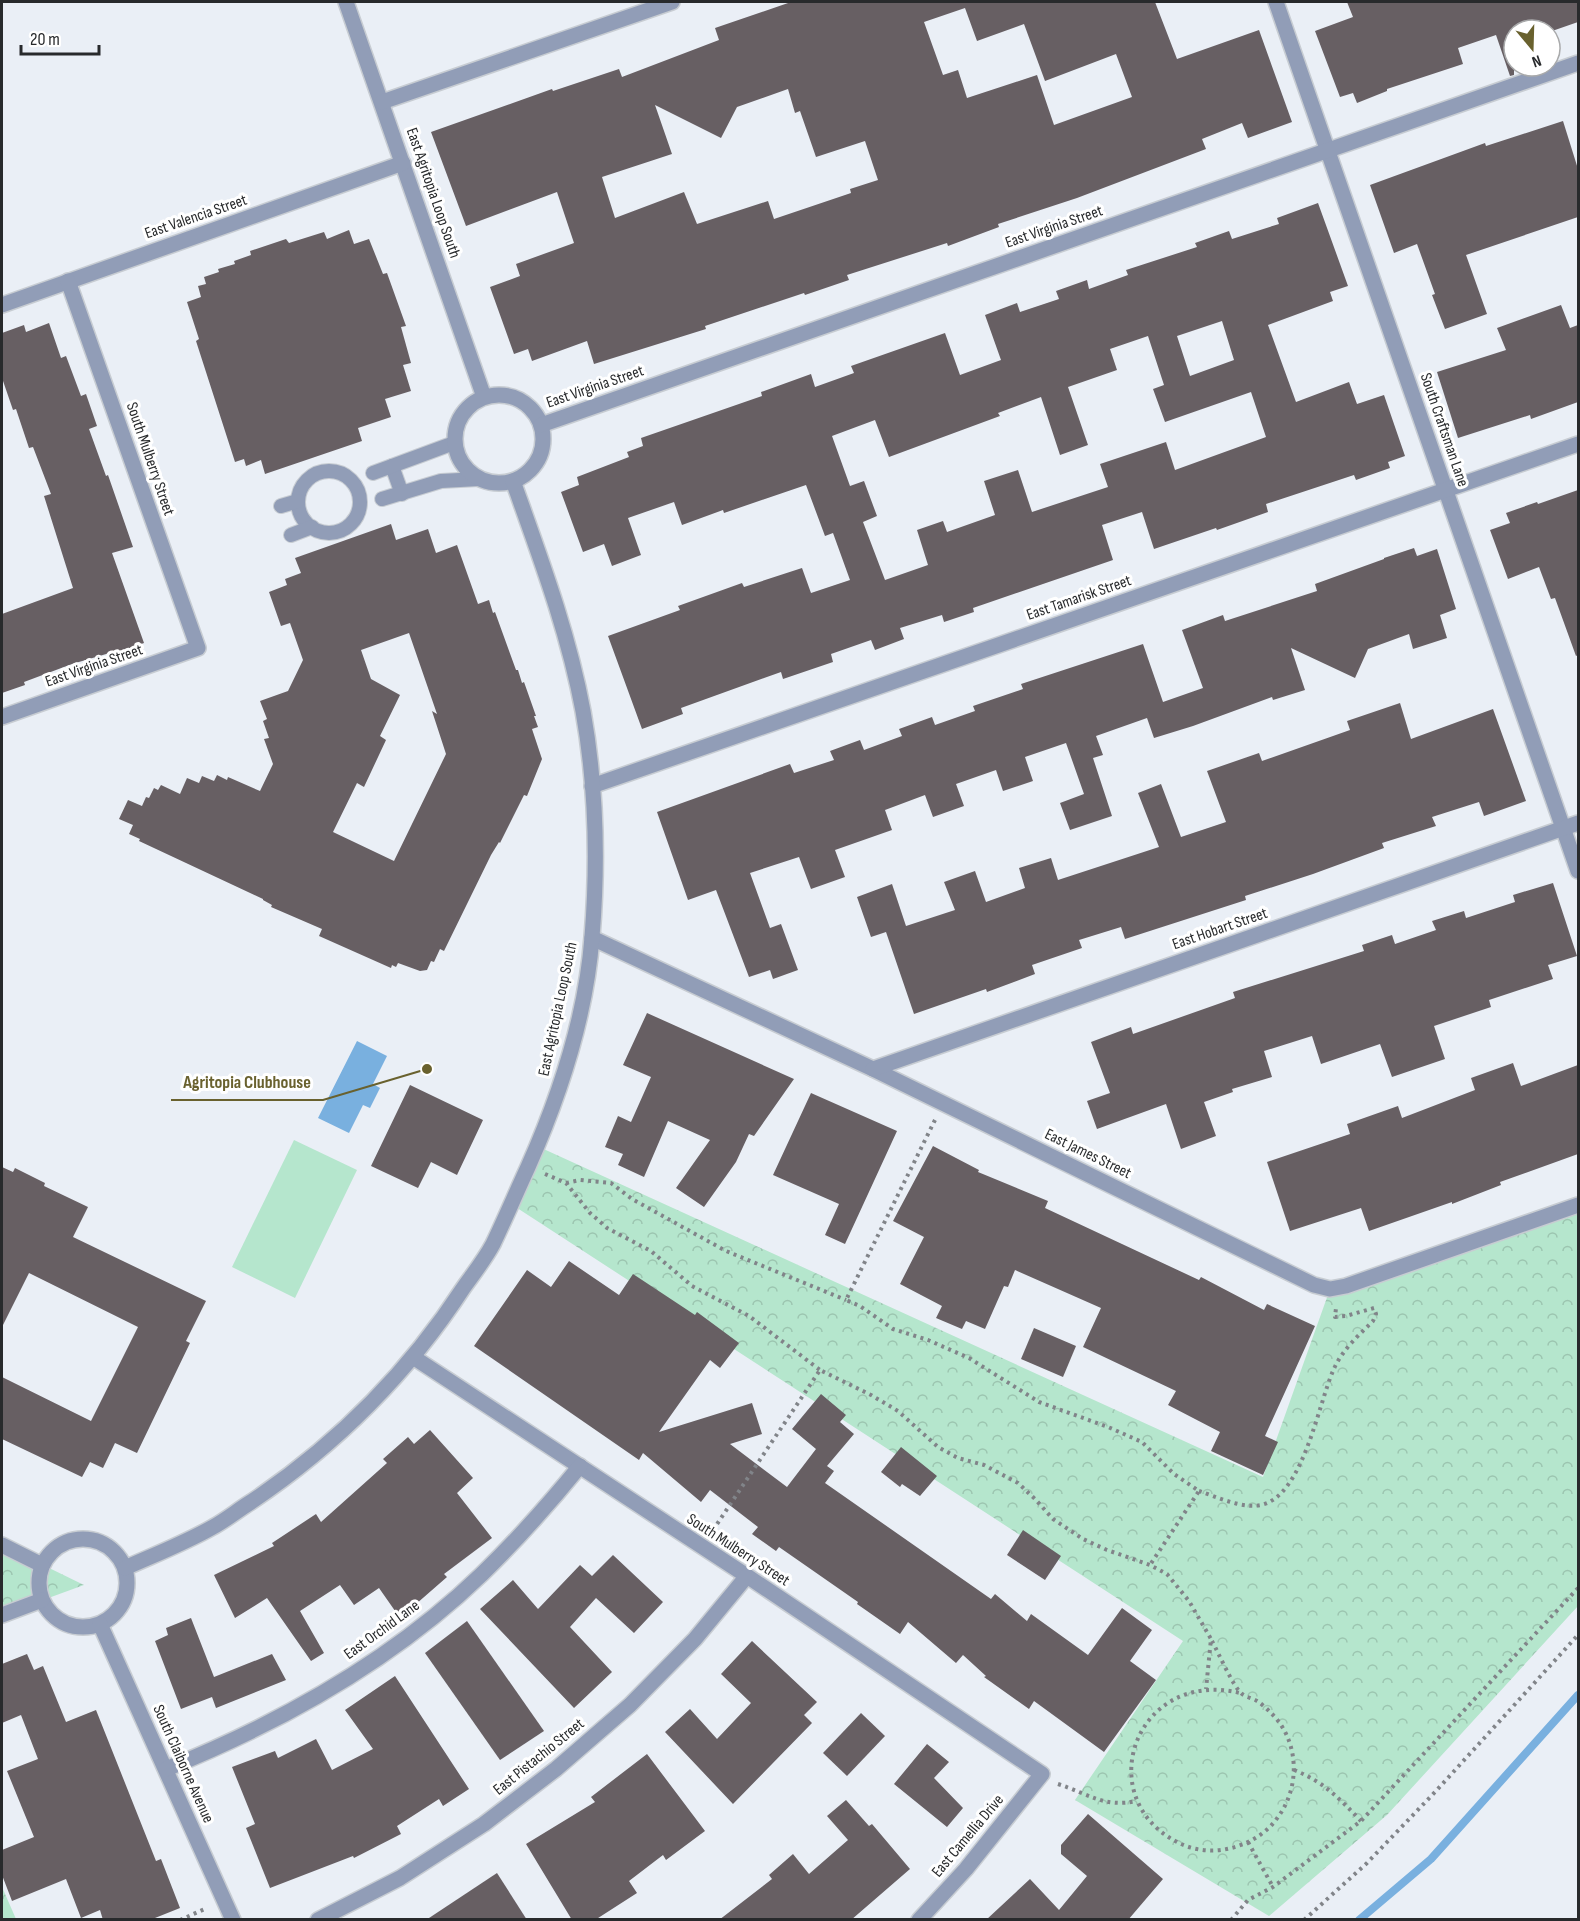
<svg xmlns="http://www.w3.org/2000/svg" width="1580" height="1921" viewBox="0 0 1580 1921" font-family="'Sofia Sans Condensed',sans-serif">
  <defs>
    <pattern id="forest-crowns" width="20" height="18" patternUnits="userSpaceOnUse" patternTransform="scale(1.5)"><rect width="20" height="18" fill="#b5e6cd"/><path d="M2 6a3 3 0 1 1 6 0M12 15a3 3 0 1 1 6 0" fill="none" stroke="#9cc5b0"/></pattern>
  </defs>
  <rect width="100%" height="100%" fill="#eaeff6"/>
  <!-- forest -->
  <g fill="url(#forest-crowns)">
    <path d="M 537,1146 L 1263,1477 L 1330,1289 L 1578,1205 L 1578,1606 L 1387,1815 L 1269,1916 L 1075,1800 L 1183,1641 L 511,1204 Z"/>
    <path d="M 2,1545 L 84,1585 L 2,1615 Z"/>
    <path d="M 2,1887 L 16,1919 L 2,1919 Z"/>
  </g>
  <!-- pitch -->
  <path fill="#b5e6cd" d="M 294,1140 L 357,1170 L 295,1298 L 232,1267 Z"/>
  <!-- water -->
  <path fill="#79b0df" d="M 357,1041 L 387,1056 L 373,1084 L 380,1088 L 370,1108 L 363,1105 L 349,1133 L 318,1118 Z"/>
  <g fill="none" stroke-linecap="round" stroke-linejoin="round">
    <!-- stream -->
    <path stroke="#79b0df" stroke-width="8" d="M 1359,1920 L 1431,1859 L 1578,1695"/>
  </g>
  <!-- building -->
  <g fill="#675f63" fill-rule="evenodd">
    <path d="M 791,2 L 1155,2 L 1177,59 L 1259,30 L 1292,122 L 1248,138 L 1242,123 L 1202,139 L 1206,149 L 1077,198 L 998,224 L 999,227 L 948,246 L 947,243 L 847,275 L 849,280 L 805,295 L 804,293 L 705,326 L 706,329 L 594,364 L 587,341 L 532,361 L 528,349 L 514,354 L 490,287 L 520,276 L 516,264 L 574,243 L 557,192 L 466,226 L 431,132 L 552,89 L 553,91 L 619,69 L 622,77 L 719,40 L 715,28 ZM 965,8 L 977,41 L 1024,24 L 1045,81 L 1116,54 L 1132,97 L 1054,125 L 1037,75 L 967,98 L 958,70 L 943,75 L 924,22 ZM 788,89 L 795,113 L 800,111 L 816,157 L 865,141 L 878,180 L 850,189 L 851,193 L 774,219 L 768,201 L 697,224 L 684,192 L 615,218 L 602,177 L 672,154 L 655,105 L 721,138 L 737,107 Z"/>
    <path d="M 1347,2 L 1578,2 L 1578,22 L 1555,30 L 1514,30 L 1514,75 L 1510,76 L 1496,35 L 1458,48 L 1463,64 L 1387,89 L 1387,91 L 1357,103 L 1353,93 L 1340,97 L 1315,31 L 1353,17 Z"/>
    <path d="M 1563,121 L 1578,169 L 1578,217 L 1466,255 L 1487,314 L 1445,329 L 1432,295 L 1435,294 L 1417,244 L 1394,253 L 1370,185 L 1485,143 L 1486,146 Z"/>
    <path d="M 1318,203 L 1348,286 L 1330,292 L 1333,301 L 1268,325 L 1296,402 L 1349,382 L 1357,404 L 1384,395 L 1405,456 L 1388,462 L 1390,468 L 1356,480 L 1354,475 L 1266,504 L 1268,512 L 1217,530 L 1216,528 L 1154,549 L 1142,512 L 1102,525 L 1113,560 L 973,608 L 974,612 L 944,622 L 942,615 L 900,628 L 904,639 L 875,650 L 871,640 L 831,654 L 833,662 L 783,679 L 781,672 L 681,708 L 683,714 L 642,729 L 608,636 L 680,610 L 678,606 L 742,583 L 744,587 L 802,568 L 811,593 L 850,580 L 833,533 L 825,536 L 806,485 L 724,513 L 723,510 L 682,525 L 674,502 L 628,518 L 641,555 L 612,566 L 604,544 L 583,552 L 561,492 L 579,485 L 577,477 L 629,457 L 627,452 L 643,446 L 641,438 L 762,396 L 761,392 L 811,374 L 815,387 L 854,373 L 851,366 L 945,333 L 960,375 L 1001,360 L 985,315 L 1017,303 L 1020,312 L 1059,299 L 1056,291 L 1087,280 L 1089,289 L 1128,275 L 1126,270 L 1197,247 L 1195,243 L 1229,231 L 1232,239 L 1279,224 L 1277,218 ZM 1222,321 L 1234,360 L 1190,376 L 1177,336 ZM 1148,336 L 1164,385 L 1153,389 L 1165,422 L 1251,392 L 1266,437 L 1175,470 L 1166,442 L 1100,464 L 1108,487 L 1032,512 L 1018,470 L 984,481 L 995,515 L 947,532 L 943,521 L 917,530 L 928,565 L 885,580 L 863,522 L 877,516 L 864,481 L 850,486 L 832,436 L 875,420 L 889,457 L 1000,416 L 998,413 L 1041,397 L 1060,455 L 1088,445 L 1068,387 L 1117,370 L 1110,349 Z"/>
    <path d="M 349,230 L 354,244 L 369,239 L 383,274 L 387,273 L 406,326 L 401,327 L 411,363 L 403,365 L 411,391 L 385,399 L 391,417 L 358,428 L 362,441 L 265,474 L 261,460 L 246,466 L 244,459 L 235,462 L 196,341 L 199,339 L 187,302 L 201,297 L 198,286 L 206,284 L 204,277 L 219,272 L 218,269 L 235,264 L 234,261 L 251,255 L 250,251 L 286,239 L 289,243 L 324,232 L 327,239 Z"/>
    <path d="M 1561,305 L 1570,328 L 1578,325 L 1578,402 L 1531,419 L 1530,415 L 1458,438 L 1437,372 L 1506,350 L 1497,328 Z"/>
    <path d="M 49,323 L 61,358 L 66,356 L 81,396 L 86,394 L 97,426 L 89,429 L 106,476 L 108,475 L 133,547 L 112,553 L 144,643 L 114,654 L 113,652 L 72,664 L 24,682 L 25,685 L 2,693 L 2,614 L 73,588 L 44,496 L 51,494 L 33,447 L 29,448 L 16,409 L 13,410 L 2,378 L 2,333 L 24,325 L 26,332 Z"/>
    <path d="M 1578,490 L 1578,655 L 1576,656 L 1555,598 L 1551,599 L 1539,567 L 1508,579 L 1490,530 L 1510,523 L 1506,513 L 1537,502 L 1538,504 Z"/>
    <path d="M 391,524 L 396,540 L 428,529 L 436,553 L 457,545 L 478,604 L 489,600 L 493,613 L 495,612 L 516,670 L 518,670 L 522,683 L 524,682 L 536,716 L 534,716 L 538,727 L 532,729 L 542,759 L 527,796 L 524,795 L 500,843 L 499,842 L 491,855 L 444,951 L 440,949 L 434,962 L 431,961 L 427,970 L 420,971 L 398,963 L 396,967 L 392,965 L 391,968 L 319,936 L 322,929 L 271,907 L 272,905 L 263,900 L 263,899 L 139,841 L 140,839 L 129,834 L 133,825 L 119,819 L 128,800 L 142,806 L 146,797 L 149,798 L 154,788 L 158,790 L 161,785 L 180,794 L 187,778 L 199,783 L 202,776 L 214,781 L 217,775 L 227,780 L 228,777 L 260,791 L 273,764 L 264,739 L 269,738 L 263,721 L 267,719 L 260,701 L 288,691 L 303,660 L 290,623 L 281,626 L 269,592 L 287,585 L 285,579 L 301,573 L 295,558 ZM 409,633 L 437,714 L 432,711 L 446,754 L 394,861 L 333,832 L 357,783 L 364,787 L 386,740 L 380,736 L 400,695 L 371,679 L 361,650 Z"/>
    <path d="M 1414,548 L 1417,556 L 1437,549 L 1456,609 L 1440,615 L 1447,638 L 1413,649 L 1409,634 L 1368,649 L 1355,678 L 1291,648 L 1305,690 L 1273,700 L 1272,697 L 1193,726 L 1154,738 L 1147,718 L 1096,736 L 1103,755 L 1093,758 L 1112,816 L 1070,830 L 1060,803 L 1084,794 L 1066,743 L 1025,757 L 1033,781 L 1003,791 L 996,770 L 956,784 L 964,806 L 933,817 L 925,795 L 885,810 L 892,830 L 835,850 L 845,877 L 811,889 L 799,857 L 750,873 L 770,928 L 781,924 L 798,970 L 773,979 L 770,970 L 749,977 L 716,890 L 688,900 L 657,812 L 790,764 L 794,773 L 834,760 L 830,751 L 860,740 L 864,750 L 902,736 L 899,729 L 932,717 L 935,725 L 975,711 L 973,706 L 1023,689 L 1021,684 L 1143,644 L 1163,702 L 1203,688 L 1182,630 L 1223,615 L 1225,621 L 1317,591 L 1315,584 L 1384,559 L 1384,558 Z"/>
    <path d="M 1400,703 L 1411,739 L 1493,709 L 1526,801 L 1484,816 L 1479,802 L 1432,817 L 1436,826 L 1382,843 L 1384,848 L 1313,874 L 1245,896 L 1246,900 L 1125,939 L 1121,927 L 1079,940 L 1082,948 L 1032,965 L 1035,974 L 987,992 L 986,989 L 914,1014 L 886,932 L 871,937 L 857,897 L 892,884 L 906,926 L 955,910 L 944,882 L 975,871 L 986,902 L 1025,888 L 1019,868 L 1051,858 L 1058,880 L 1159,847 L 1138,793 L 1161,784 L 1181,837 L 1226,822 L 1207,771 L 1259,753 L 1262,761 L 1350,730 L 1347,721 Z"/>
    <path d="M 1553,883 L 1577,956 L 1548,965 L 1553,979 L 1489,1000 L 1491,1007 L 1434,1026 L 1445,1059 L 1392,1077 L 1380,1044 L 1321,1064 L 1312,1036 L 1264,1051 L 1272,1077 L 1232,1089 L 1233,1092 L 1204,1102 L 1216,1136 L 1181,1149 L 1166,1104 L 1097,1129 L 1087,1101 L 1110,1093 L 1091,1042 L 1131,1027 L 1133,1034 L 1235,998 L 1233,992 L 1364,951 L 1362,945 L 1392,935 L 1395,944 L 1436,930 L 1432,921 L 1464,911 L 1466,918 L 1515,902 L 1513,895 Z"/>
    <path d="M 647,1013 L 794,1079 L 754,1136 L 749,1134 L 736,1162 L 704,1207 L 676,1188 L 710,1140 L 668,1121 L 644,1177 L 618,1165 L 623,1154 L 605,1147 L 618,1116 L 631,1122 L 651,1077 L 623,1065 Z"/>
    <path d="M 1513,1063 L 1521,1086 L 1578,1065 L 1578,1154 L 1500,1182 L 1501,1185 L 1452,1204 L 1452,1202 L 1369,1231 L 1361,1208 L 1290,1231 L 1267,1162 L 1350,1134 L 1347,1124 L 1398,1106 L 1402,1118 L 1475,1090 L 1471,1078 Z"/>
    <path d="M 410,1085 L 483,1120 L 457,1175 L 431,1162 L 418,1188 L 371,1166 Z"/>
    <path d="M 811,1093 L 897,1131 L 845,1244 L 825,1235 L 839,1204 L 773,1175 Z"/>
    <path d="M 933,1146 L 979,1170 L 978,1172 L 1048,1201 L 1045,1208 L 1199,1280 L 1201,1277 L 1264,1310 L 1267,1304 L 1315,1326 L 1265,1436 L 1278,1442 L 1263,1475 L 1211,1451 L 1220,1432 L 1168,1405 L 1176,1391 L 1083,1347 L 1101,1308 L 1015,1270 L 1008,1287 L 1004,1286 L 985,1329 L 966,1321 L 962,1329 L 936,1318 L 942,1306 L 900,1284 L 924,1237 L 893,1221 Z"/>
    <path d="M 2,1167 L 13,1172 L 15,1168 L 45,1183 L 44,1186 L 88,1207 L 73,1237 L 206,1301 L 186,1341 L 190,1343 L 137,1453 L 115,1443 L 103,1468 L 90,1462 L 82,1477 L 2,1439 L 2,1377 L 91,1421 L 138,1327 L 29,1273 L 2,1327 Z"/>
    <path d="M 569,1261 L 619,1295 L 633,1274 L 695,1315 L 697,1312 L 739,1343 L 720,1368 L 710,1360 L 659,1432 L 752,1403 L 762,1434 L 730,1444 L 787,1487 L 816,1449 L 792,1429 L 821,1394 L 846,1415 L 840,1422 L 854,1434 L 827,1466 L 834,1471 L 825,1483 L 991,1599 L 995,1594 L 1027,1621 L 1031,1614 L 1088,1655 L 1122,1608 L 1152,1630 L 1130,1661 L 1156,1680 L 1104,1752 L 1034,1701 L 1029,1709 L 984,1677 L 986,1676 L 963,1655 L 956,1663 L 908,1622 L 900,1634 L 857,1604 L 858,1602 L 779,1547 L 776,1551 L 752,1534 L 758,1527 L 710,1490 L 701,1502 L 643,1453 L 639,1460 L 474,1346 L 527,1270 L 551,1287 Z"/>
    <path d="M 1034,1328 L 1076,1346 L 1063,1377 L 1021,1359 Z"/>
    <path d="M 430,1430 L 473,1478 L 457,1493 L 492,1538 L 444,1574 L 447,1577 L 400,1618 L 379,1588 L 354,1605 L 340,1585 L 300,1611 L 324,1653 L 311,1661 L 267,1598 L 235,1618 L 214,1575 L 274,1546 L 272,1543 L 316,1514 L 321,1522 L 387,1463 L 383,1459 L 408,1437 L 414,1444 Z"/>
    <path d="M 901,1447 L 937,1476 L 920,1496 L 902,1484 L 900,1487 L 881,1472 Z"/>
    <path d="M 1023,1530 L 1061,1556 L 1045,1580 L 1007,1555 Z"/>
    <path d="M 613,1555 L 663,1602 L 634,1633 L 596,1598 L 570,1627 L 612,1672 L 574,1708 L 480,1609 L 513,1580 L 538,1609 L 580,1565 L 592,1576 Z"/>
    <path d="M 191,1618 L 214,1677 L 272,1654 L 286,1680 L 216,1708 L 212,1697 L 181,1709 L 155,1641 L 168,1635 L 166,1628 Z"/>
    <path d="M 467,1621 L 544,1731 L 500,1760 L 425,1653 Z"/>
    <path d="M 752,1641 L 817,1702 L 804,1715 L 812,1723 L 733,1804 L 665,1732 L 690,1709 L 717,1739 L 751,1703 L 721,1674 Z"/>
    <path d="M 27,1654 L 34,1670 L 43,1666 L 66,1722 L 96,1710 L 156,1861 L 161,1859 L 180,1908 L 150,1920 L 103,1920 L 100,1910 L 81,1918 L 66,1879 L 12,1901 L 2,1875 L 2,1850 L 34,1837 L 7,1771 L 38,1759 L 21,1715 L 2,1723 L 2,1664 Z"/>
    <path d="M 395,1676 L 469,1789 L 443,1806 L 439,1799 L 397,1826 L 401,1834 L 354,1858 L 353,1856 L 270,1888 L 246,1828 L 255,1824 L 232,1767 L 275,1751 L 278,1758 L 316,1739 L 332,1770 L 373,1749 L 345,1710 Z"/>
    <path d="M 861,1713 L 885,1736 L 847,1776 L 823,1753 Z"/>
    <path d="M 927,1744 L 949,1762 L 934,1778 L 963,1808 L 947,1827 L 894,1784 Z"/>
    <path d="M 647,1754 L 705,1831 L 666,1860 L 663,1855 L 629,1881 L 637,1893 L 595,1920 L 572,1920 L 526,1844 L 595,1802 L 591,1797 Z"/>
    <path d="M 846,1800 L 869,1826 L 872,1824 L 910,1869 L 851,1920 L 719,1920 L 772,1879 L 769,1875 L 793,1854 L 809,1874 L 848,1840 L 827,1816 Z"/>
    <path d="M 1088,1814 L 1163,1879 L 1128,1920 L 986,1920 L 1030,1879 L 1059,1910 L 1087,1876 L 1061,1854 L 1061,1845 Z"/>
    <path d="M 497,1873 L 527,1920 L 426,1920 Z"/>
  </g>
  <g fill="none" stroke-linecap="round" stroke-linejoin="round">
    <!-- service casing -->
    <g stroke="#c7ccd2" stroke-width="16">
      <g id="service">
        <path d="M 392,466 L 402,494"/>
        <circle cx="329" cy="502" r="31"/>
        <path d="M 373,473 L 454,443"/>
        <path d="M 382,499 L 441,481 L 479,479"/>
        <path d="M 281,506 L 298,501"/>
        <path d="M 291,535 L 312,527"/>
      </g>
    </g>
    <!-- minor casing -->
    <g stroke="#c7ccd2" stroke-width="18">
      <g id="minor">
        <path d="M 346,2 L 484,397"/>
        <path d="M 1276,2 L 1578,871"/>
        <path d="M 382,102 L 672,2"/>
        <path d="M 2,305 L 403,163"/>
        <circle cx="499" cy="439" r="44"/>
        <path d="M 541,425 L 1578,63"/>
        <path d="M 2,717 L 198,648 L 68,281"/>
        <path d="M 592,786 L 1578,444"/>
        <path d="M 592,938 L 873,1069 L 1314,1285 L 1330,1289 L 1346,1286 L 1578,1205"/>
        <path d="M 873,1069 L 1578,823"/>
        <path d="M 413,1357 L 747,1576 L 1042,1774 L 966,1869 L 919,1920"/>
        <circle cx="83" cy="1583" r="44"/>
        <path d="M 2,1545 L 42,1565"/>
        <path d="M 125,1568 C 154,1555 185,1543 213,1527 C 226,1520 238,1510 251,1502 C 336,1445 408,1373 464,1287 C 474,1273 485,1259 493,1244 C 505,1219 516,1193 528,1167 C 560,1095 586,1017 592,937 C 598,863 596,784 583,711 C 568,631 540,557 513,481"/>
        <path d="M 2,1615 L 42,1600"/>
        <path d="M 100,1624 L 233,1920"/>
        <path d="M 166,1769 C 280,1723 392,1661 482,1574 C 517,1540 549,1504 580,1466"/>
        <path d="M 318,1920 L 400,1878 L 484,1824 L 556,1769 L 630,1705 L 695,1639 L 747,1576"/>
      </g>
    </g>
    <!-- path -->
    <g stroke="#818489" stroke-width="4" stroke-dasharray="3 4.5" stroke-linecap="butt">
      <path d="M 935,1120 L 846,1300 L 860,1306 L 893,1329 L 928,1340 L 969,1358 L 1039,1402 L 1108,1427 L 1142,1442 L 1174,1474 L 1199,1491 L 1150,1565"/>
      <path d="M 545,1174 L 566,1183 L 590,1213 L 607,1228 L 651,1251 L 692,1286 L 749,1316 L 820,1370"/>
      <path d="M 566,1183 L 580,1180 L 611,1183 L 632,1199 L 726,1251 L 846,1300"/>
      <path d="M 1199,1491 C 1217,1497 1242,1509 1261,1505 C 1303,1496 1318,1405 1333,1371 C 1341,1351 1358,1336 1373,1321 L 1376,1314 L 1374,1308 L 1346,1316 L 1335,1317 L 1336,1308"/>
      <path d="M 713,1530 L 820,1370 L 871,1395 L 898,1411 L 938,1447 L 958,1458 L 984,1465 L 1018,1483 L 1035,1499 L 1053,1519 L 1083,1539 L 1107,1550 L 1150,1565 L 1167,1574 L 1189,1601 L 1211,1639 L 1206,1689"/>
      <path d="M 1212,1641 C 1218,1652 1233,1686 1241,1693 C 1245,1697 1252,1698 1257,1701 C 1262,1704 1267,1709 1271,1713 C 1299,1740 1301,1786 1278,1817 C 1265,1836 1243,1847 1221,1850 C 1206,1852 1190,1849 1177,1842 C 1090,1797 1136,1668 1240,1693"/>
      <path d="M 1294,1770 C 1324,1782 1339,1798 1361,1821"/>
      <path d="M 1058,1784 C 1089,1794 1104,1808 1137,1801"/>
      <path d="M 1248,1842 L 1273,1887"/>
      <path d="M 180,1920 L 207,1908"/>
      <path d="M 1231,1920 L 1248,1900 L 1273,1887 L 1361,1821 L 1578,1588"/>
      <path d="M 1304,1920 L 1367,1863 L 1436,1791 L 1578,1635"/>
    </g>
    <!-- service -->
    <use href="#service" stroke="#919db7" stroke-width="14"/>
    <!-- minor -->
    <use href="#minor" stroke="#919db7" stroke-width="15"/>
  </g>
  <g text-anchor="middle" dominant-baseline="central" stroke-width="6" stroke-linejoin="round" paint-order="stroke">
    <!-- street labels -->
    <g font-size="16" fill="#282a2c" stroke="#fff">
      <text transform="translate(433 193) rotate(71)">East Agritopia Loop South</text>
      <text transform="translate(196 217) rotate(-19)">East Valencia Street</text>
      <text transform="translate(1054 227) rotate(-19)">East Virginia Street</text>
      <text transform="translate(595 387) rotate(-19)">East Virginia Street</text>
      <text transform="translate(1444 430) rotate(71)">South Craftsman Lane</text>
      <text transform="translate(150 459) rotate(71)">South Mulberry Street</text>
      <text transform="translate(1079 598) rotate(-19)">East Tamarisk Street</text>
      <text transform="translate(94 666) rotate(-19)">East Virginia Street</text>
      <text transform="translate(1220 929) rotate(-19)">East Hobart Street</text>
      <text transform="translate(558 1009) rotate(-78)">East Agritopia Loop South</text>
      <text transform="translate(1088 1154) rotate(26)">East James Street</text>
      <text transform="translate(738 1550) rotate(33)">South Mulberry Street</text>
      <text transform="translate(382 1630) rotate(-36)">East Orchid Lane</text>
      <text transform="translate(539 1757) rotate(-39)">East Pistachio Street</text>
      <text transform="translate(183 1764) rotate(66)">South Claiborne Avenue</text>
      <text transform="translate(968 1836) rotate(-50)">East Camellia Drive</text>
    </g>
  </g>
  <!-- callouts -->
  <path fill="none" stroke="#69612e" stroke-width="2" d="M427 1069L323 1100H171"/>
  <circle fill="#69612e" stroke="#fff" stroke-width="2" cx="427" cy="1069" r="6"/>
  <g font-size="18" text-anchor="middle" font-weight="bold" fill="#69612e" stroke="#fff" stroke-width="6" stroke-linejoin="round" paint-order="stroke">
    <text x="247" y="1088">Agritopia Clubhouse</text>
  </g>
  <!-- border -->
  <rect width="1580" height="1921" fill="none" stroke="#282a2c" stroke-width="6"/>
  <!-- north arrow -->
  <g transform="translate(1532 48) rotate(161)"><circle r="28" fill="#ffffff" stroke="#a9aaab" stroke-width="1.5"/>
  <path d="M0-4.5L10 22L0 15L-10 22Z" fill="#69612e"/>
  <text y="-9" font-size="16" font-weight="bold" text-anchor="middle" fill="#282a2c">N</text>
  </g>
  <!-- scale -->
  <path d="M21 45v9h78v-9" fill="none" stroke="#282a2c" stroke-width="3"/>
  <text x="30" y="45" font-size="18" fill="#282a2c" stroke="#ffffff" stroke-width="4.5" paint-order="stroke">20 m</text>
</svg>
